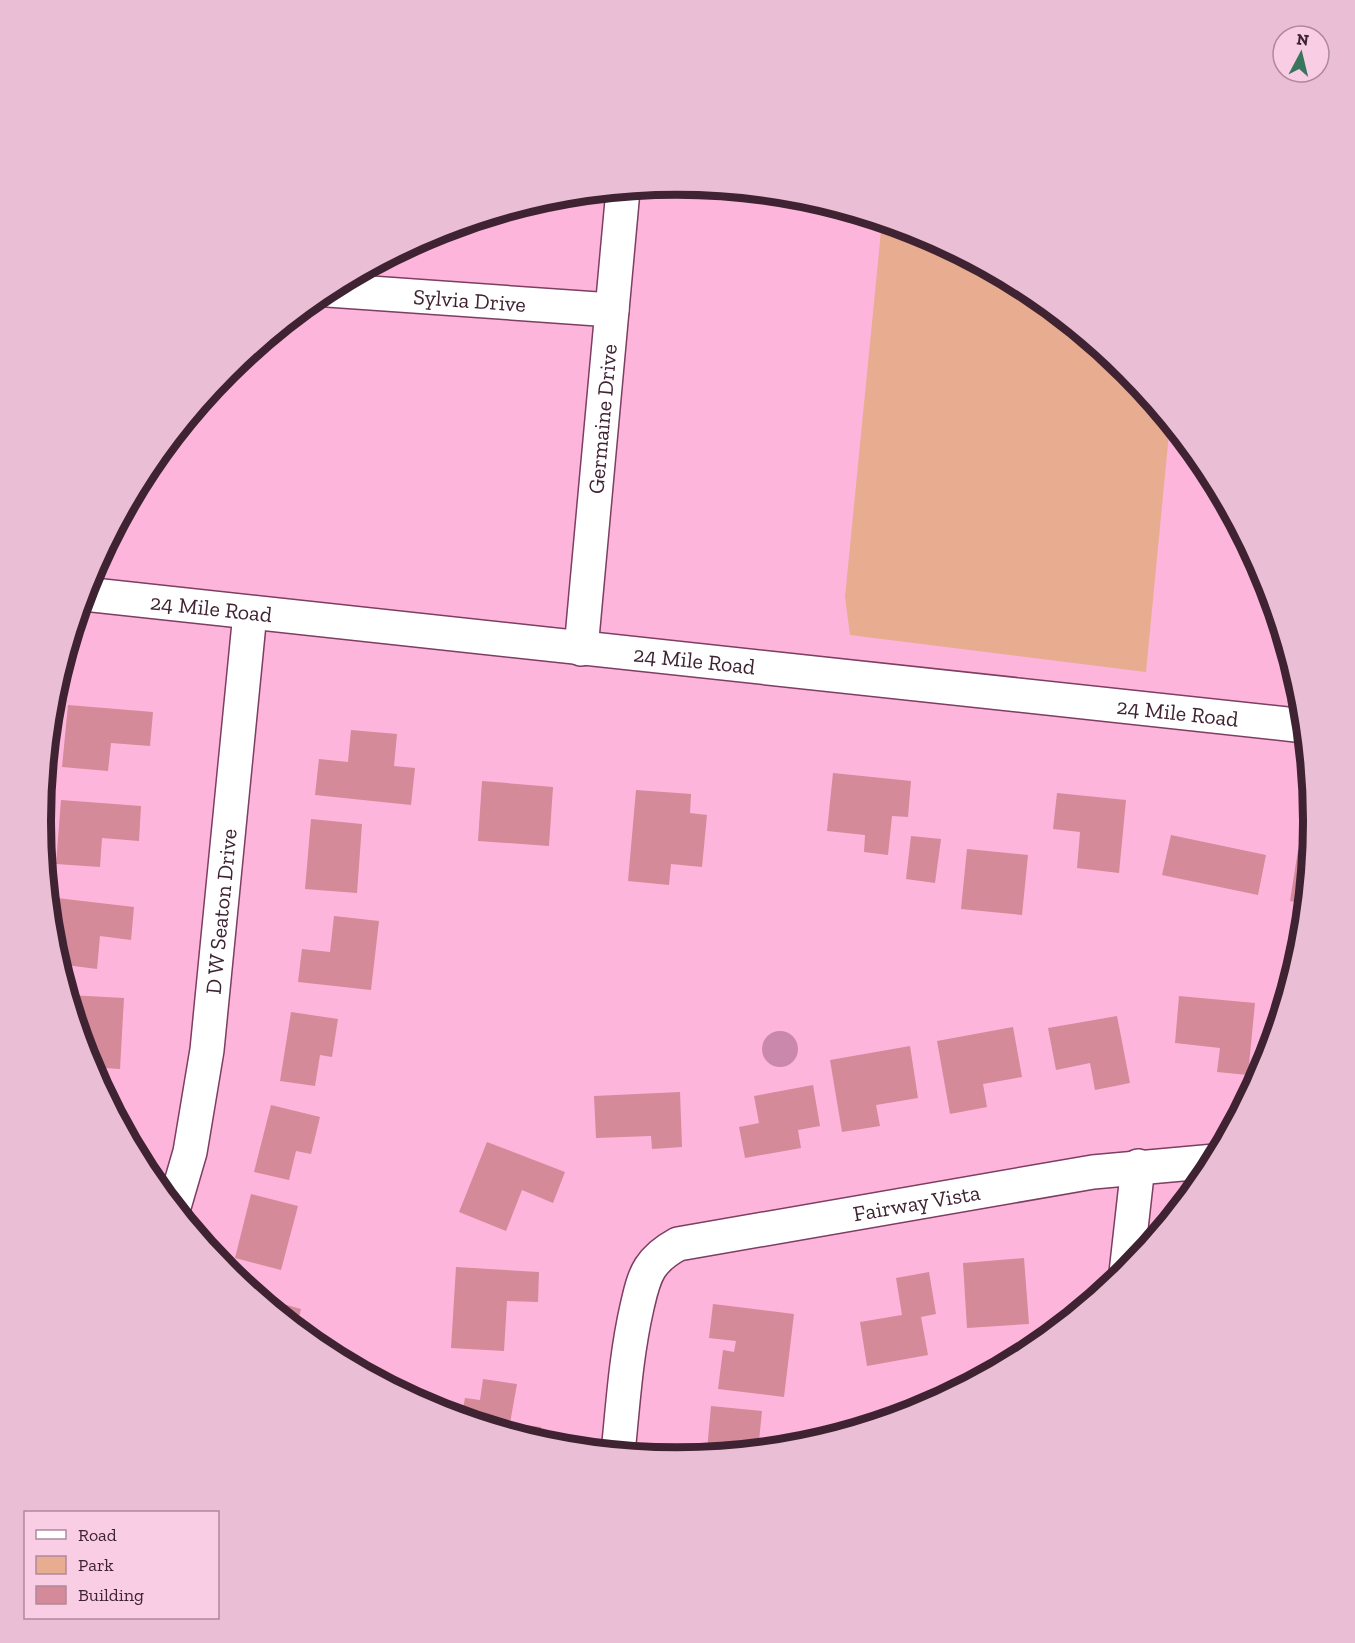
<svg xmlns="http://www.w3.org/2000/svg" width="1355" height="1643" viewBox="0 0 1355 1643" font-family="'Zilla Slab',serif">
  <rect width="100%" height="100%" fill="#feb5db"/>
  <!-- green -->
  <path fill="#e8ac90" d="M 882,221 L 922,233 L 1032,292 L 1128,371 L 1170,423 L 1146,672 L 850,635 L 845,597 Z"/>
  <!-- water -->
  <circle fill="#ca88ac" cx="780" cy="1049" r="18"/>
  <!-- building -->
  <g fill="#d48a99">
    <path d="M 68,705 L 153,712 L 150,746 L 111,743 L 108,771 L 62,767 Z"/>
    <path d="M 351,730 L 397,734 L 394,766 L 415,768 L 411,805 L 315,795 L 319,759 L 348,762 Z"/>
    <path d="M 833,773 L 911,781 L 908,817 L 892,816 L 888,855 L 864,852 L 865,835 L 827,831 Z"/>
    <path d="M 482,781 L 553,787 L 549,846 L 478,841 Z"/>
    <path d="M 636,790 L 691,794 L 690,813 L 707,815 L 702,867 L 671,864 L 669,885 L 628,881 Z"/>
    <path d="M 1057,793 L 1126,800 L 1119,873 L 1077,868 L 1080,832 L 1053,829 Z"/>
    <path d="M 61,800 L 141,806 L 139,841 L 102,838 L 100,867 L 56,864 Z"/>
    <path d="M 311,819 L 362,824 L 357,893 L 305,889 Z"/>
    <path d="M 1171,835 L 1266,855 L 1258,895 L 1162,875 Z"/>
    <path d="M 911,836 L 941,839 L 935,883 L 906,879 Z"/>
    <path d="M 967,849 L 1028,855 L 1022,915 L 961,909 Z"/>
    <path d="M 1298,850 L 1311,853 L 1306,904 L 1290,901 Z"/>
    <path d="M 57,898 L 134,907 L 131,940 L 100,936 L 97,969 L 58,964 L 52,941 Z"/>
    <path d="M 334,916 L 379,921 L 371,990 L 298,982 L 302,949 L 330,952 Z"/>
    <path d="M 69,995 L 124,998 L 120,1069 L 90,1067 Z"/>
    <path d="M 1179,996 L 1255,1003 L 1248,1075 L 1217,1072 L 1220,1048 L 1175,1043 Z"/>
    <path d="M 291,1012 L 338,1019 L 332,1057 L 320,1055 L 315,1086 L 280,1081 Z"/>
    <path d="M 1117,1016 L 1130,1083 L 1095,1090 L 1090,1063 L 1056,1070 L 1048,1028 Z"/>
    <path d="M 1013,1027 L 1022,1077 L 983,1084 L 987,1107 L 950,1114 L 937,1041 Z"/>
    <path d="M 910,1046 L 918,1098 L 876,1105 L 880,1126 L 842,1132 L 830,1060 Z"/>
    <path d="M 813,1085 L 820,1126 L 798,1130 L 801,1148 L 745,1158 L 739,1127 L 759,1123 L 754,1096 Z"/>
    <path d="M 680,1092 L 682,1147 L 652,1149 L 651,1136 L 596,1138 L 594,1096 Z"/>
    <path d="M 271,1105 L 320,1117 L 311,1154 L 296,1151 L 289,1180 L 254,1172 Z"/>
    <path d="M 487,1142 L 565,1172 L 553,1203 L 522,1190 L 506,1231 L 459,1212 Z"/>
    <path d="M 251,1194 L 298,1206 L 281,1270 L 235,1258 Z"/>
    <path d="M 1024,1258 L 1029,1324 L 967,1328 L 963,1263 Z"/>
    <path d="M 456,1267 L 539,1272 L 538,1302 L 507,1301 L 504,1351 L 451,1348 Z"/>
    <path d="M 929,1272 L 936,1314 L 921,1317 L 928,1355 L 867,1366 L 860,1322 L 902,1315 L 896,1278 Z"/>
    <path d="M 258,1297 L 301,1309 L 296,1329 Z"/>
    <path d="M 713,1304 L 794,1314 L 784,1397 L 718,1389 L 723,1350 L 734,1352 L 736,1341 L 709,1338 Z"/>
    <path d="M 483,1379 L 517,1384 L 510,1423 L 541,1427 L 539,1442 L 461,1418 L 465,1398 L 480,1400 Z"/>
    <path d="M 711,1406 L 762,1411 L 758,1451 L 685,1458 L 686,1448 L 707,1450 Z"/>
  </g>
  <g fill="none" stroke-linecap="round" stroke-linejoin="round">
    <!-- minor casing -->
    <g stroke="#7c3e61" stroke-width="36">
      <g id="minor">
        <path id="s1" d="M 328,290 L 612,310"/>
        <path id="s2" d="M 84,594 L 1305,726"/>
        <path id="s3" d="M 581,649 L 623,190"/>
        <path id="s4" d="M 174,1207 L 190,1152 L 207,1050 L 250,613"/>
        <path d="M 1126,1273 L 1138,1166"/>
        <path id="s5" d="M 618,1453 C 623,1404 626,1355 637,1307 C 640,1294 643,1279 650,1268 C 657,1257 667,1250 678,1244 L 1093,1172 L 1215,1161"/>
      </g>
    </g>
    <!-- minor -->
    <use href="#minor" stroke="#fff" stroke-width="33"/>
  </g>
  <g text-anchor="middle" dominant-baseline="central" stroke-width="4.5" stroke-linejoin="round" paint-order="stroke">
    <!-- street labels -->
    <g font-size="22" fill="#3f2332" stroke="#f9cde3">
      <text stroke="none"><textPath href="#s1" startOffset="142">Sylvia Drive</textPath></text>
      <text stroke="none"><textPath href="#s3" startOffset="231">Germaine Drive</textPath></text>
      <text stroke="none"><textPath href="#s2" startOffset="128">24 Mile Road</textPath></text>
      <text stroke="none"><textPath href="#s2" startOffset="614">24 Mile Road</textPath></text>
      <text stroke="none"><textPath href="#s2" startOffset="1100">24 Mile Road</textPath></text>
      <text stroke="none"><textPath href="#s4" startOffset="300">D W Seaton Drive</textPath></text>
      <text stroke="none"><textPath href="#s5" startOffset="468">Fairway Vista</textPath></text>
    </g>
  </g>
  <!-- crop -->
  <path d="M0 0H1355V1643H0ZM51 821a626 626 0 1 1 1252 0a626 626 0 1 1-1252 0Z" fill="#eabfd5" fill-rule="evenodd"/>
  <path fill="none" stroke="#3f2332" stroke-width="8" d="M51 821a626 626 0 1 1 1252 0a626 626 0 1 1-1252 0Z"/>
  <!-- legend -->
  <rect x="24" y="1511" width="195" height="108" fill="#f9cde3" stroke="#af899c" stroke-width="1.5"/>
  <rect x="36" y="1530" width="30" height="9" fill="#ffffff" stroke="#af899c" stroke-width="1.5"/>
  <text x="78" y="1541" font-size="18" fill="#3f2332">Road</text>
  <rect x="36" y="1556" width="30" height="18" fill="#e8ac90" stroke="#af899c" stroke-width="1.5"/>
  <text x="78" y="1571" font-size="18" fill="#3f2332">Park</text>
  <rect x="36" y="1586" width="30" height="18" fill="#d48a99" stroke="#af899c" stroke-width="1.5"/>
  <text x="78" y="1601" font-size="18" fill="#3f2332">Building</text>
  <!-- north arrow -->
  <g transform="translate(1301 54) rotate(7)"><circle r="28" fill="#f9cde3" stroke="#af899c" stroke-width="1.5"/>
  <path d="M0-4.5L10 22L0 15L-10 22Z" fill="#3a755e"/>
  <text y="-9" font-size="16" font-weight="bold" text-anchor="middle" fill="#3f2332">N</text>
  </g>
</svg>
